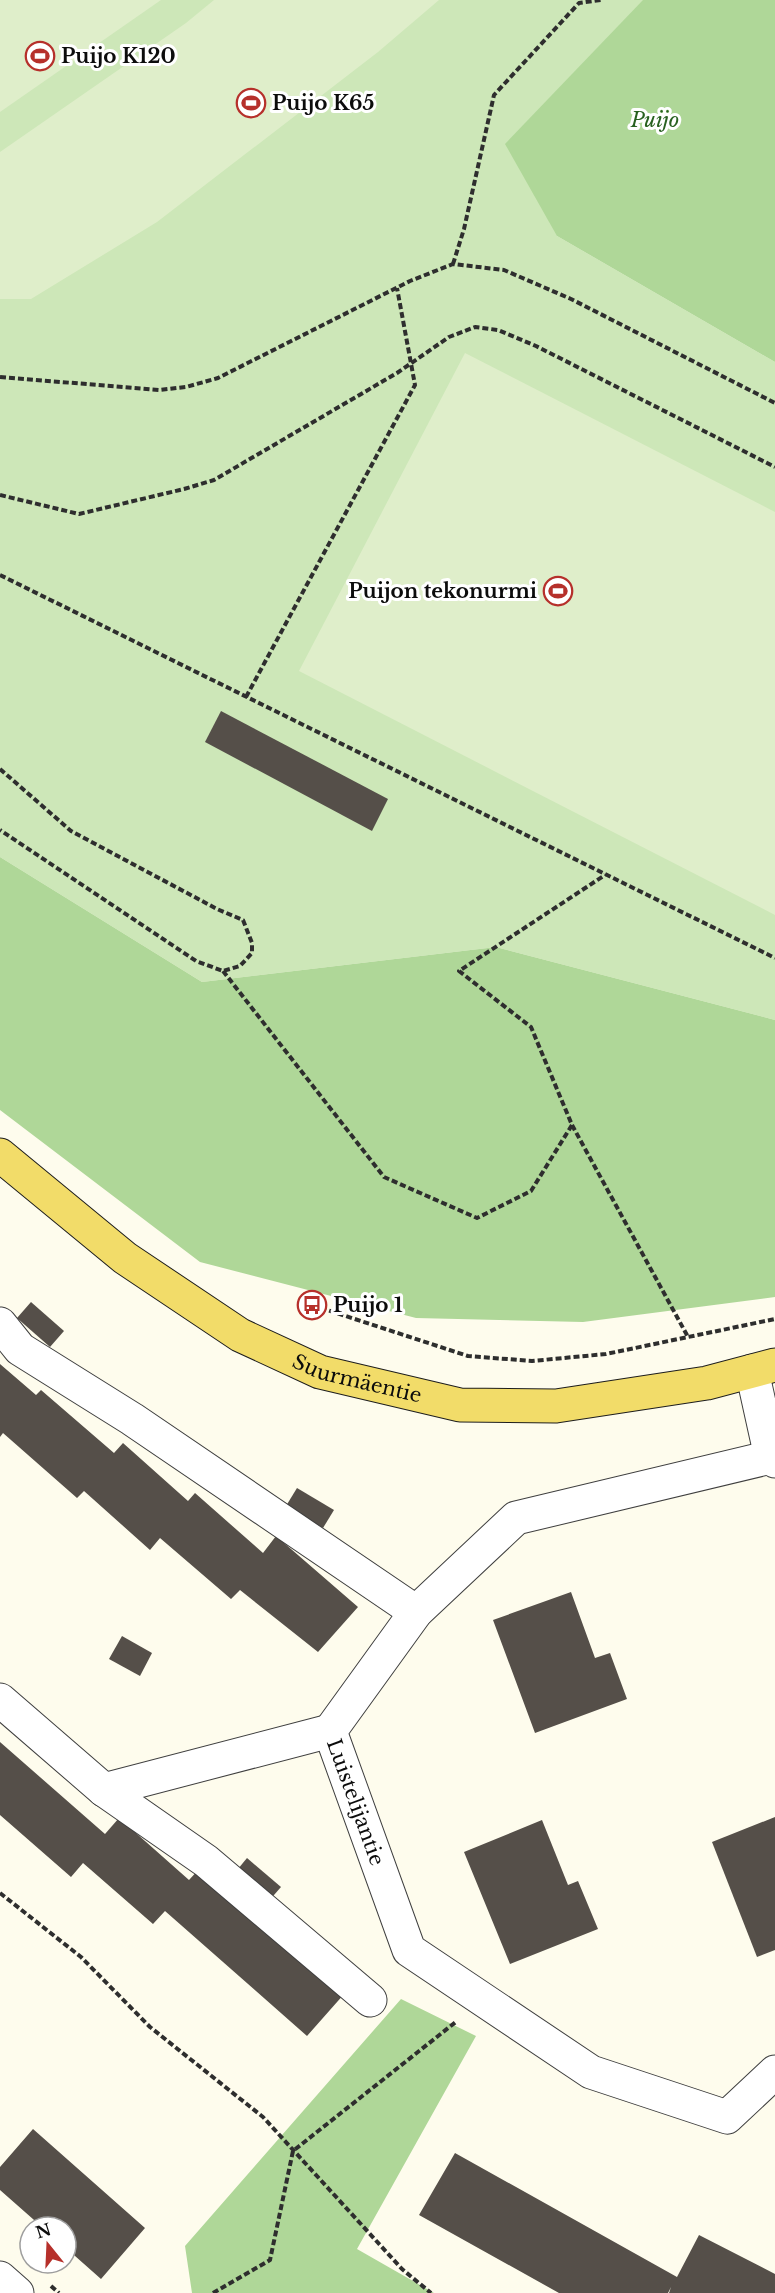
<svg xmlns="http://www.w3.org/2000/svg" width="775" height="2293" viewBox="0 0 775 2293" font-family="'Libre Baskerville',serif">
  <rect width="100%" height="100%" fill="#fefced"/>
  <!-- green -->
  <path fill="#cde7b8" d="M 0,0 L 775,0 L 557,236 L 775,362 L 775,1020 L 496,947 L 202,982 L 0,857 Z"/>
  <!-- forest -->
  <g fill="#afd798">
    <path d="M 643,0 L 775,0 L 775,362 L 557,236 L 505,144 Z"/>
    <path d="M 0,857 L 202,982 L 496,947 L 775,1020 L 775,1297 L 583,1322 L 416,1318 L 200,1262 L 0,1110 Z"/>
    <path d="M 401,1999 L 476,2036 L 357,2249 L 434,2293 L 192,2293 L 185,2246 Z"/>
  </g>
  <!-- pitch -->
  <g fill="#dfeeca">
    <path d="M 0,0 L 161,0 L 0,112 Z"/>
    <path d="M 214,0 L 439,0 L 378,52 L 157,222 L 31,299 L 0,299 L 0,152 L 186,23 Z"/>
    <path d="M 465,353 L 775,512 L 775,915 L 299,671 Z"/>
  </g>
  <!-- building -->
  <g fill="#554f49">
    <path d="M 221,711 L 388,799 L 372,831 L 205,742 Z"/>
    <path d="M 31,1302 L 64,1331 L 50,1347 L 17,1318 Z"/>
    <path d="M 0,1364 L 36,1395 L 41,1390 L 114,1453 L 123,1443 L 188,1501 L 195,1493 L 263,1553 L 276,1536 L 358,1607 L 318,1652 L 240,1590 L 231,1599 L 160,1538 L 150,1550 L 84,1491 L 77,1498 L 3,1433 L 0,1437 Z"/>
    <path d="M 297,1488 L 334,1510 L 323,1528 L 286,1506 Z"/>
    <path d="M 571,1592 L 595,1658 L 610,1653 L 627,1699 L 535,1733 L 493,1620 Z"/>
    <path d="M 122,1636 L 152,1653 L 140,1676 L 109,1659 Z"/>
    <path d="M 0,1742 L 105,1834 L 119,1818 L 189,1880 L 201,1867 L 345,1993 L 307,2036 L 165,1911 L 153,1924 L 83,1863 L 71,1877 L 0,1815 Z"/>
    <path d="M 775,1817 L 775,1950 L 757,1957 L 712,1842 Z"/>
    <path d="M 542,1820 L 568,1885 L 578,1881 L 598,1929 L 510,1964 L 464,1852 Z"/>
    <path d="M 247,1858 L 281,1887 L 267,1903 L 233,1875 Z"/>
    <path d="M 33,2129 L 145,2228 L 101,2279 L 66,2248 L 66,2227 L 42,2227 L 0,2190 L 0,2167 Z"/>
    <path d="M 455,2153 L 677,2277 L 699,2235 L 775,2274 L 775,2293 L 669,2293 L 671,2287 L 668,2293 L 559,2293 L 419,2215 Z"/>
  </g>
  <g fill="none" stroke-linecap="round" stroke-linejoin="round">
    <!-- minor casing -->
    <g stroke="#3f3f3f" stroke-width="35">
      <g id="minor">
        <path d="M 0,1324 L 20,1349 L 132,1419 L 416,1612"/>
        <path d="M 752,1371 L 771,1457 L 775,1461"/>
        <path id="s1" d="M 775,1456 L 516,1518 L 416,1612 L 330,1731 L 409,1950 L 591,2072 L 727,2117 L 775,2072"/>
        <path d="M 0,1700 L 104,1790 L 330,1731"/>
        <path d="M 104,1790 L 206,1861 L 370,2000"/>
        <path d="M 0,2278 L 17,2293"/>
      </g>
    </g>
    <!-- major casing -->
    <g stroke="#1d1d1d" stroke-width="35">
      <g id="major">
        <path id="s2" d="M 0,1155 L 125,1258 L 240,1335 L 320,1372 L 460,1405 L 556,1406 L 707,1383 L 775,1365"/>
      </g>
    </g>
    <!-- path -->
    <g stroke="#2e2e2e" stroke-width="4" stroke-dasharray="6 3" stroke-linecap="butt">
      <path d="M 453,264 L 464,229 L 494,95 L 579,3 L 601,0"/>
      <path d="M 0,377 L 159,390 L 186,387 L 218,378 L 410,281 L 453,264 L 504,270 L 571,299 L 775,403"/>
      <path d="M 0,495 L 79,514 L 184,489 L 214,480 L 397,373 L 449,337 L 475,327 L 498,330 L 536,346 L 775,467"/>
      <path d="M 0,575 L 775,958"/>
      <path d="M 246,697 L 415,385 L 397,288"/>
      <path d="M 0,769 L 71,831 L 217,909 L 243,920 L 252,943 L 252,953 L 240,966 L 223,971 L 196,961 L 0,830"/>
      <path d="M 223,971 L 384,1177 L 477,1218 L 531,1191 L 572,1125 L 531,1027 L 459,971 L 605,875"/>
      <path d="M 572,1125 L 688,1337"/>
      <path d="M 312,1305 L 468,1356 L 532,1361 L 606,1354 L 775,1319"/>
      <path d="M 0,1893 L 81,1957 L 150,2027 L 263,2117 L 402,2269 L 431,2293"/>
      <path d="M 51,2286 L 59,2293"/>
      <path d="M 213,2293 L 270,2260 L 293,2151 L 457,2021"/>
    </g>
    <!-- minor -->
    <use href="#minor" stroke="#fff" stroke-width="33"/>
    <!-- major -->
    <use href="#major" stroke="#f2dc69" stroke-width="33"/>
  </g>
  <!-- icons -->
  <defs>
    <g id="stadium-ring" transform="scale(1.5)"><circle r="9.5" fill="#fff" stroke="#b6302b" stroke-width="1.5"/><path d="M0-5a6.5 5 0 1 0 0 10a6.5 5 0 1 0 0-10ZM-3.5-1.8h7v3.6h-7Z" fill="#b6302b"/></g>
    <g id="bus-ring" transform="scale(1.5)"><circle r="9.5" fill="#fff" stroke="#b6302b" stroke-width="1.5"/><path d="M-5-6H5V4H4V6H2V4H-2V6H-4V4H-5ZM-3.5-4V0h7V-4ZM-3.5 1.2v1.5H-2V1.2ZM2 1.2v1.5H3.5V1.2Z" fill="#b6302b"/></g>
  </defs>
  <g fill-rule="evenodd">
    <use href="#stadium-ring" x="40" y="56"/>
    <use href="#stadium-ring" x="251" y="103"/>
    <use href="#stadium-ring" x="558" y="591"/>
    <use href="#bus-ring" x="312" y="1305"/>
  </g>
  <g text-anchor="middle" dominant-baseline="central" stroke-width="6" stroke-linejoin="round" paint-order="stroke">
    <!-- poi labels -->
    <g font-size="20" font-weight="bold" fill="#0c0c0c" stroke="#fff" text-anchor="start">
      <text x="61" y="56">Puijo K120</text>
      <text x="272" y="103">Puijo K65</text>
      <text x="537" y="591" text-anchor="end">Puijon tekonurmi</text>
      <text x="333" y="1305">Puijo 1</text>
    </g>
    <!-- park labels -->
    <g font-size="20" font-style="italic" fill="#286120" stroke="#fff">
      <text x="655" y="120">Puijo</text>
    </g>
    <!-- street labels -->
    <g font-size="20" fill="#0c0c0c" stroke="#fff">
      <text stroke="none"><textPath href="#s2" startOffset="426">Suurmäentie</textPath></text>
      <text stroke="none"><textPath href="#s1" startOffset="626">Luistelijantie</textPath></text>
    </g>
  </g>
  <!-- north arrow -->
  <g transform="translate(48 2245) rotate(342)"><circle r="28" fill="#ffffff" stroke="#9e9e9e" stroke-width="1.5"/>
  <path d="M0-4.5L10 22L0 15L-10 22Z" fill="#b6302b"/>
  <text y="-9" font-size="16" font-weight="bold" text-anchor="middle" fill="#0c0c0c">N</text>
  </g>
</svg>
